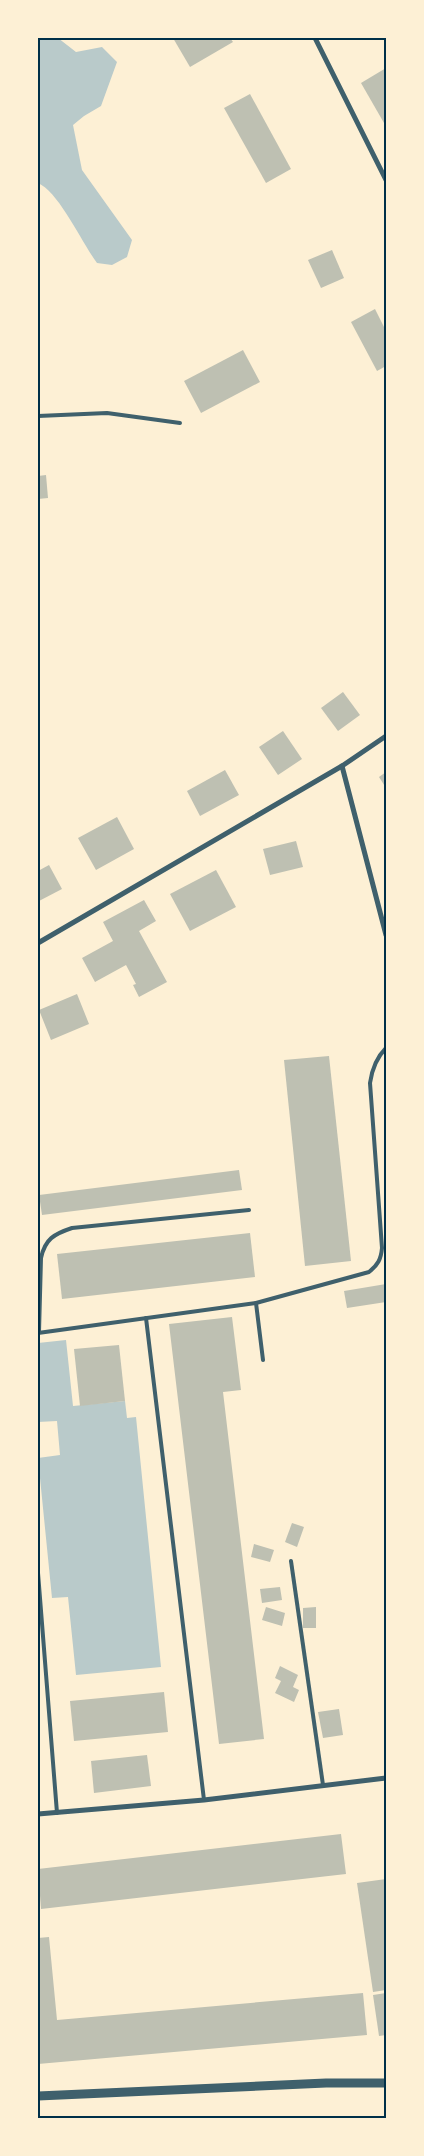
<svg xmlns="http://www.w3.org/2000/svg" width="424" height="2156" viewBox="0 0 424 2156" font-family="'Sofia Sans Condensed',sans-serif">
  <rect width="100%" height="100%" fill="#fdf0d5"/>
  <!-- green -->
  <g fill="#b9caca">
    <path d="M 38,38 L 58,38 L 76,52 L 102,47 L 117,62 L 101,106 L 84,116 L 73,125 L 82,170 L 132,240 L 127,257 L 112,265 L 97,263 C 82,243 59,192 38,183 Z"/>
    <path d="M 66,1340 L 73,1406 L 125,1401 L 127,1418 L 136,1417 L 161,1667 L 76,1675 L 68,1597 L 52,1598 L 38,1458 L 60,1455 L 57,1421 L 38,1422 L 38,1343 Z"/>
  </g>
  <!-- building -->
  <g fill="#bec0b2">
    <path d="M 173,38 L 230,38 L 233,42 L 190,67 Z"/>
    <path d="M 386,68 L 386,121 L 384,123 L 361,83 Z"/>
    <path d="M 250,94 L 291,169 L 266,183 L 224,108 Z"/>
    <path d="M 332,250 L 344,278 L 321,288 L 308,260 Z"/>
    <path d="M 375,309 L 386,331 L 386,366 L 377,371 L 351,322 Z"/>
    <path d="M 243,350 L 260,382 L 201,413 L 184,381 Z"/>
    <path d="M 46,475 L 48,498 L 38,499 L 38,476 Z"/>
    <path d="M 343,692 L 360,715 L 338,731 L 321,708 Z"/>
    <path d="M 283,731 L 302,759 L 278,775 L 259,747 Z"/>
    <path d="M 225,770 L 239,795 L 200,816 L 187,791 Z"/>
    <path d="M 386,772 L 386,788 L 379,777 Z"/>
    <path d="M 117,817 L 134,849 L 96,870 L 78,838 Z"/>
    <path d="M 296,841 L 303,867 L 270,875 L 263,849 Z"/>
    <path d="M 49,865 L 62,889 L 39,901 L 38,871 Z"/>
    <path d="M 216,870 L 236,907 L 190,931 L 170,894 Z"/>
    <path d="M 144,900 L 156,921 L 139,931 L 167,982 L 139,997 L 133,985 L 136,984 L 126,965 L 95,982 L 82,958 L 113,941 L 103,922 Z"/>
    <path d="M 77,994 L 89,1024 L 51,1040 L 39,1010 Z"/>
    <path d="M 329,1056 L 351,1261 L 305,1266 L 284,1060 Z"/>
    <path d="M 239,1170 L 242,1190 L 42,1215 L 39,1195 Z"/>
    <path d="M 250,1233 L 255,1277 L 62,1299 L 57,1254 Z"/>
    <path d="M 386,1284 L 386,1302 L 347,1308 L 344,1291 Z"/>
    <path d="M 232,1317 L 241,1390 L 223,1392 L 264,1739 L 219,1744 L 169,1324 Z"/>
    <path d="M 119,1345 L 125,1401 L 80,1406 L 74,1349 Z"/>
    <path d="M 292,1523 L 304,1527 L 297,1547 L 285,1542 Z"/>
    <path d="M 254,1544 L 274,1550 L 270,1562 L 251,1557 Z"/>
    <path d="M 280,1587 L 282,1600 L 262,1603 L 260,1589 Z"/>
    <path d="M 266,1607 L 285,1613 L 282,1626 L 262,1620 Z"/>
    <path d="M 316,1607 L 316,1628 L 303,1628 L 303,1608 Z"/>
    <path d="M 280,1666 L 298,1675 L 293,1687 L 299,1690 L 294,1702 L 275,1693 L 281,1681 L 275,1678 Z"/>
    <path d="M 164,1692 L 168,1732 L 74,1741 L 70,1701 Z"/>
    <path d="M 339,1709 L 343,1735 L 323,1738 L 318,1712 Z"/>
    <path d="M 147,1755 L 151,1786 L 94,1793 L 91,1761 Z"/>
    <path d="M 341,1834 L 346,1874 L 41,1909 L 38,1869 Z"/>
    <path d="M 386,1879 L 386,1990 L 373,1992 L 357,1883 Z"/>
    <path d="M 49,1937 L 57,2020 L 363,1993 L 367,2035 L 38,2064 L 38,1938 Z"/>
    <path d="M 386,1993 L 386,2035 L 379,2036 L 373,1995 Z"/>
  </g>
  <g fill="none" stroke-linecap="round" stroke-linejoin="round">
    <!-- service -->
    <g stroke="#3f606c" stroke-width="4">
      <path d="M 38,416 L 107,413 L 180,423"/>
      <path d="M 256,1303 L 369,1272 C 378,1265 381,1259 382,1248 L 370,1083 C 372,1069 376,1058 386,1048"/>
      <path d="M 146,1318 L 204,1800"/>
      <path d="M 39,1332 L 41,1258 C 45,1239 54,1234 72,1228 L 249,1210"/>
      <path d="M 38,1333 L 256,1303 L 263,1360"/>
      <path d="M 291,1561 L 323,1785"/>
      <path d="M 38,1573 L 57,1813"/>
    </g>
    <!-- minor -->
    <g stroke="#3f606c" stroke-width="5">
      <path d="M 315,38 L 386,180"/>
      <path d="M 342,766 L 386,935"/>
      <path d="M 38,943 L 342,766 L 386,736"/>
      <path d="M 38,1814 L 204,1800 L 386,1778"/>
    </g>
    <!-- tertiary -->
    <path stroke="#3f606c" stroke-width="9" d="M 38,2096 L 326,2083 L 386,2083"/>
  </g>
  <!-- border -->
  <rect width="424" height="2156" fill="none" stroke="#fdf0d5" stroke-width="78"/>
  <rect x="39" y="39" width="346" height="2078" fill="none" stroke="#003049" stroke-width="2"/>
</svg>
